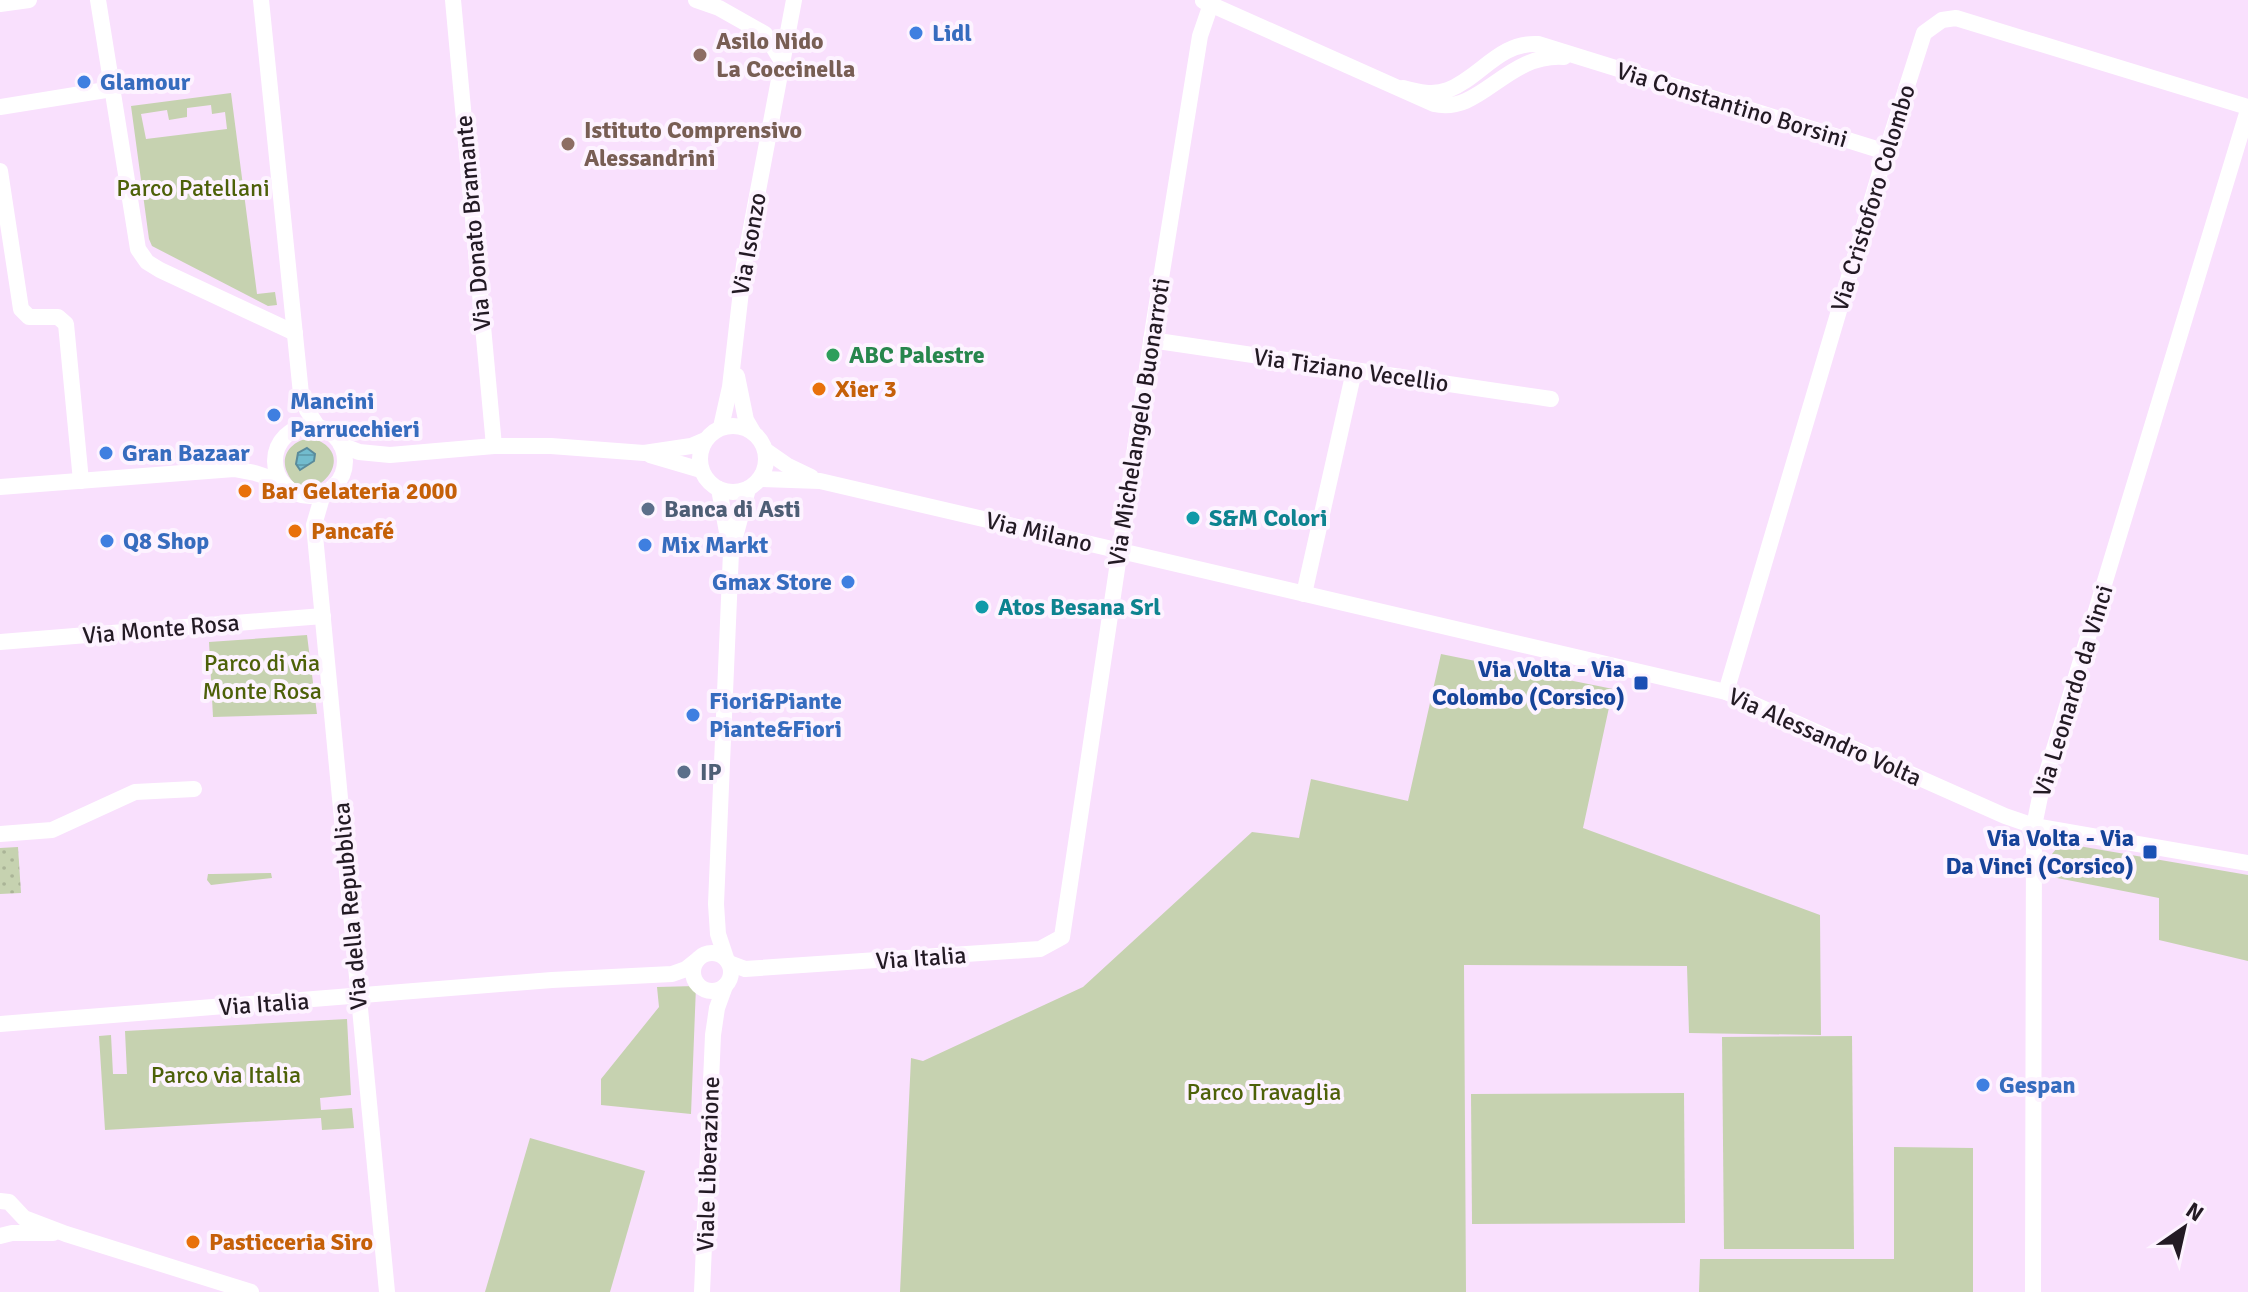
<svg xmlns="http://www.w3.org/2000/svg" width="2248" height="1292" viewBox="0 0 2248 1292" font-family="Signika,sans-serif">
  <defs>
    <pattern id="garden-dots" width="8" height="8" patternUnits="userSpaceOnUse" patternTransform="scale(2)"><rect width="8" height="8" fill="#c6d2b0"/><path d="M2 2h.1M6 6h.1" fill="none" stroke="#aab497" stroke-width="1.8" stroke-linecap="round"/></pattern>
    <pattern id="water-rules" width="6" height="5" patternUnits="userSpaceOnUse" patternTransform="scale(2)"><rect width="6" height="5" fill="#72bcce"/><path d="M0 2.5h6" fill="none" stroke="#62a1b1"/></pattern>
  </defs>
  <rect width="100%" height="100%" fill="#f9e0fd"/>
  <!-- green -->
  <g fill="#c6d2b0" fill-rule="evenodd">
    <path d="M 231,93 L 257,294 L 275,292 L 277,305 L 268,306 L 152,246 L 149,239 L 131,106 ZM 211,105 L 212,114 L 225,112 L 227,129 L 146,139 L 141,114 L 167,110 L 169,120 L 187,117 L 187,108 Z"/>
    <path d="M 312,438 C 366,455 305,516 287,472 C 279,454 294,439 312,438 Z"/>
    <path d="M 307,635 L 317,714 L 213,717 L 209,642 Z"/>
    <path d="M 1441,654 L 1613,689 L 1583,828 L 1820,915 L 1821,1035 L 1689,1033 L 1687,966 L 1464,965 L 1466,1292 L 900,1292 L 911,1058 L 923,1061 L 1083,987 L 1252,832 L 1299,838 L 1311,779 L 1408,801 Z"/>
    <path d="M 2061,843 L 2248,875 L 2248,961 L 2159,940 L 2159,898 L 2052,877 L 2052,854 Z"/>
    <path d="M 271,873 L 272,878 L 211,885 L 207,880 L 208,874 L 212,874 Z"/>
    <path d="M 696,986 L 691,1114 L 601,1105 L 601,1079 L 659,1007 L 657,987 Z"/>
    <path d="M 347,1019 L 351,1095 L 320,1098 L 321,1110 L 352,1108 L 354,1128 L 322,1130 L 321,1118 L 105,1130 L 99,1036 L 111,1035 L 113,1074 L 127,1074 L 125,1031 Z"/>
    <path d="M 1852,1036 L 1854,1249 L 1724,1249 L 1722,1037 Z"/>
    <path d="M 1684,1093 L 1685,1223 L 1472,1224 L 1471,1094 Z"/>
    <path d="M 530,1138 L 645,1171 L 610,1292 L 485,1292 Z"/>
    <path d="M 1894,1147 L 1973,1148 L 1973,1292 L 1699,1292 L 1700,1259 L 1894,1259 Z"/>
  </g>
  <!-- garden -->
  <path fill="url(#garden-dots)" d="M 18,847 L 21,893 L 0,894 L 0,848 Z"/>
  <!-- water -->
  <path fill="url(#water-rules)" stroke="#5a8b9b" stroke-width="2" d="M 307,448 L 315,454 L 314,461 L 300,470 L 296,464 L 298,453 Z"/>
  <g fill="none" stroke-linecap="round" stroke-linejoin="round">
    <!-- minor -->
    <g stroke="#fff" stroke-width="16">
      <path d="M 98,0 L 138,249 L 147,262 L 160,270 L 295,333"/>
      <path d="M 261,0 L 301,394 L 307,410 L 318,427"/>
      <path d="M 453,0 L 494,446"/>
      <path d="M 696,0 L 719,8 L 765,34 L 783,63"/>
      <path d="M 1203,1 L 1434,104 C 1481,115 1506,53 1564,57"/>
      <path d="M 0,4 L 29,0"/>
      <path d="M 1403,88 C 1418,92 1433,96 1448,90 C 1481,77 1499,42 1538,44 L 1886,152"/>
      <path d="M 0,107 L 112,89"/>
      <path d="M 0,171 L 21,309 L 29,317 L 58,317 L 66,324 L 81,481"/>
      <path d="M 1151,340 L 1551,399"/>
      <path d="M 737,376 L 746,420 L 753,432"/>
      <circle cx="733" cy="459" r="33"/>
      <circle cx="310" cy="461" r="35"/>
      <path d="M 721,427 L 730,387 L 744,265 L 794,0"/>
      <path d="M 341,445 L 359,452 L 390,455 L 494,446 L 551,446 L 644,453 L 691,446 L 705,440"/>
      <path d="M 765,450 L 788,466 L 811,477"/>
      <path d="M 650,455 L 701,470"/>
      <path d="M 760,479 L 820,481 L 1726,692 L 2005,816 L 2034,826 L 2248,863"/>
      <path d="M 0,487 L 234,469 L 255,473 L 282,482"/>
      <path d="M 719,489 L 729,543"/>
      <path d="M 323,494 L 314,525 L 387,1292"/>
      <path d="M 1304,594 L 1354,371"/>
      <path d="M 0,642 L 323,616"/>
      <path d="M 1726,692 L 1886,152 L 1924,33 L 1942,20 L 1956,18 L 2248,107"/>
      <path d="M 0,834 L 52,830 L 135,792 L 194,789"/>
      <circle cx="712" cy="972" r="19"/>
      <path d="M 726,958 L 718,934 L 716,904 L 731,552 L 748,489"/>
      <path d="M 729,963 L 745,969 L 1040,949 L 1062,937 L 1153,328 L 1200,36 L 1211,4"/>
      <path d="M 0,1024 L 552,980 L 672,974 L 686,969 L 696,961"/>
      <path d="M 0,1201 L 9,1202 L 24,1218 L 66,1234 L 251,1292"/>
      <path d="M 0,1236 L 12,1233 L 53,1233"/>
      <path d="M 702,1292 L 713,1035 L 717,1008 L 725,986"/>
      <path d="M 2033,1292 L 2034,826 L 2041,792 L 2248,110"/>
    </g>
  </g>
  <!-- markers -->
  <g fill="#3f7fe0" stroke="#fdf3ff" stroke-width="3">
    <circle cx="916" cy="33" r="8"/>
    <circle cx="84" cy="82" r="8"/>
    <circle cx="274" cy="415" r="8"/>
    <circle cx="106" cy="453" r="8"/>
    <circle cx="107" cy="541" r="8"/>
    <circle cx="645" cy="545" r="8"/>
    <circle cx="848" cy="582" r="8"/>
    <circle cx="693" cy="715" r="8"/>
    <circle cx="1983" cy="1085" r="8"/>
  </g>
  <g fill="#8d6e63" stroke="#fdf3ff" stroke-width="3">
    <circle cx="700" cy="55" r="8"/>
    <circle cx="568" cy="144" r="8"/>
  </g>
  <circle fill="#2e9e5b" stroke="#fdf3ff" stroke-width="3" cx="833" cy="355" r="8"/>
  <g fill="#e8710a" stroke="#fdf3ff" stroke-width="3">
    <circle cx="819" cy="389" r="8"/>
    <circle cx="245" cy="491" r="8"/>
    <circle cx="295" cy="531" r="8"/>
    <circle cx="193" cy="1242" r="8"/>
  </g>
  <g fill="#5c6f8a" stroke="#fdf3ff" stroke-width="3">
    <circle cx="648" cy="509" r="8"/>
    <circle cx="684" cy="772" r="8"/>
  </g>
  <g fill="#0f9aa8" stroke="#fdf3ff" stroke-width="3">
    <circle cx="1193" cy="518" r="8"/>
    <circle cx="982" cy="607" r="8"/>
  </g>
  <g fill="#1a4fb4" stroke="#fdf3ff" stroke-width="3">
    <rect x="1633" y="675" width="16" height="16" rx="4"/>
    <rect x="2142" y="844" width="16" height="16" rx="4"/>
  </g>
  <g text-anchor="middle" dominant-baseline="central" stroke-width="8" stroke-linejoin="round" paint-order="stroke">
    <!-- shop labels -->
    <g font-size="24" font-weight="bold" fill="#366cbe" stroke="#fdf3ff" text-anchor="start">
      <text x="932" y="33">Lidl</text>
      <text x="100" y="82">Glamour</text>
      <text x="290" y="401">Mancini<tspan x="290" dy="28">Parrucchieri</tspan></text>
      <text x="122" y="453">Gran Bazaar</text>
      <text x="123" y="541">Q8 Shop</text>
      <text x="661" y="545">Mix Markt</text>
      <text x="832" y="582" text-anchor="end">Gmax Store</text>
      <text x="709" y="701">Fiori&amp;Piante<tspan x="709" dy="28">Piante&amp;Fiori</tspan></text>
      <text x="1999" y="1085">Gespan</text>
    </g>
    <!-- education labels -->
    <g font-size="24" font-weight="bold" fill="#785e54" stroke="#fdf3ff" text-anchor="start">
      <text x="716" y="41">Asilo Nido<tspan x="716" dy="28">La Coccinella</tspan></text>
      <text x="584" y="130">Istituto Comprensivo<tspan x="584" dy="28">Alessandrini</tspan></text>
    </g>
    <!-- street labels -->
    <g font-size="24" fill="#231a24" stroke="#fdf3ff">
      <text transform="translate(1732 105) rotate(17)">Via Constantino Borsini</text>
      <text transform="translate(1873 198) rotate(-73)">Via Cristoforo Colombo</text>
      <text transform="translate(473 223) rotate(-95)">Via Donato Bramante</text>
      <text transform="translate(749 244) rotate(-80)">Via Isonzo</text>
      <text transform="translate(1351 370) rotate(8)">Via Tiziano Vecellio</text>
      <text transform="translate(1139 422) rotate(-81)">Via Michelangelo Buonarroti</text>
      <text transform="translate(1039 532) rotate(13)">Via Milano</text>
      <text transform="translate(161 629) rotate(-5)">Via Monte Rosa</text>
      <text transform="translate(2073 691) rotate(-73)">Via Leonardo da Vinci</text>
      <text transform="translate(1825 737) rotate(24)">Via Alessandro Volta</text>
      <text transform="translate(350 906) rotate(-95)">Via della Repubblica</text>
      <text transform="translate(921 958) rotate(-4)">Via Italia</text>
      <text transform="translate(264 1004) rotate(-4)">Via Italia</text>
      <text transform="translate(708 1164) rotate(-88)">Viale Liberazione</text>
    </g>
    <!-- park labels -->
    <g font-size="24" fill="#4d6109" stroke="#fdf3ff">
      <text x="193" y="188">Parco Patellani</text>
      <text x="262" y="663">Parco di via<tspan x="262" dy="28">Monte Rosa</tspan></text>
      <text x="226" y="1075">Parco via Italia</text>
      <text x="1264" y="1092">Parco Travaglia</text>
    </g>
    <!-- leisure labels -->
    <g font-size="24" font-weight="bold" fill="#27864d" stroke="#fdf3ff" text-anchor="start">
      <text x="849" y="355">ABC Palestre</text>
    </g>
    <!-- food labels -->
    <g font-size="24" font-weight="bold" fill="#c56008" stroke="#fdf3ff" text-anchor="start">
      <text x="835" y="389">Xier 3</text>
      <text x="261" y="491">Bar Gelateria 2000</text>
      <text x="311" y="531">Pancafé</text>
      <text x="209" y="1242">Pasticceria Siro</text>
    </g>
    <!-- service labels -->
    <g font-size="24" font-weight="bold" fill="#4e5e75" stroke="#fdf3ff" text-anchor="start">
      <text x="664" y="509">Banca di Asti</text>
      <text x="700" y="772">IP</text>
    </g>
    <!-- culture labels -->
    <g font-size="24" font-weight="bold" fill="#0d838f" stroke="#fdf3ff" text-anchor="start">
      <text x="1209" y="518">S&amp;M Colori</text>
      <text x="998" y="607">Atos Besana Srl</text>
    </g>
    <!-- transit labels -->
    <g font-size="24" font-weight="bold" fill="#164399" stroke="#fdf3ff" text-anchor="end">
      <text x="1625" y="669">Via Volta - Via<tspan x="1625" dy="28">Colombo (Corsico)</tspan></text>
      <text x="2134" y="838">Via Volta - Via<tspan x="2134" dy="28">Da Vinci (Corsico)</tspan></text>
    </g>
  </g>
  <!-- north arrow -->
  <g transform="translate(2184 1228) rotate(34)" stroke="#fdf3ff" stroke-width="6" paint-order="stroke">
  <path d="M0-6L14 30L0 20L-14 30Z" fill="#231a24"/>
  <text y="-12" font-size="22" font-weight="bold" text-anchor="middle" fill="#231a24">N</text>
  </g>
</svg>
